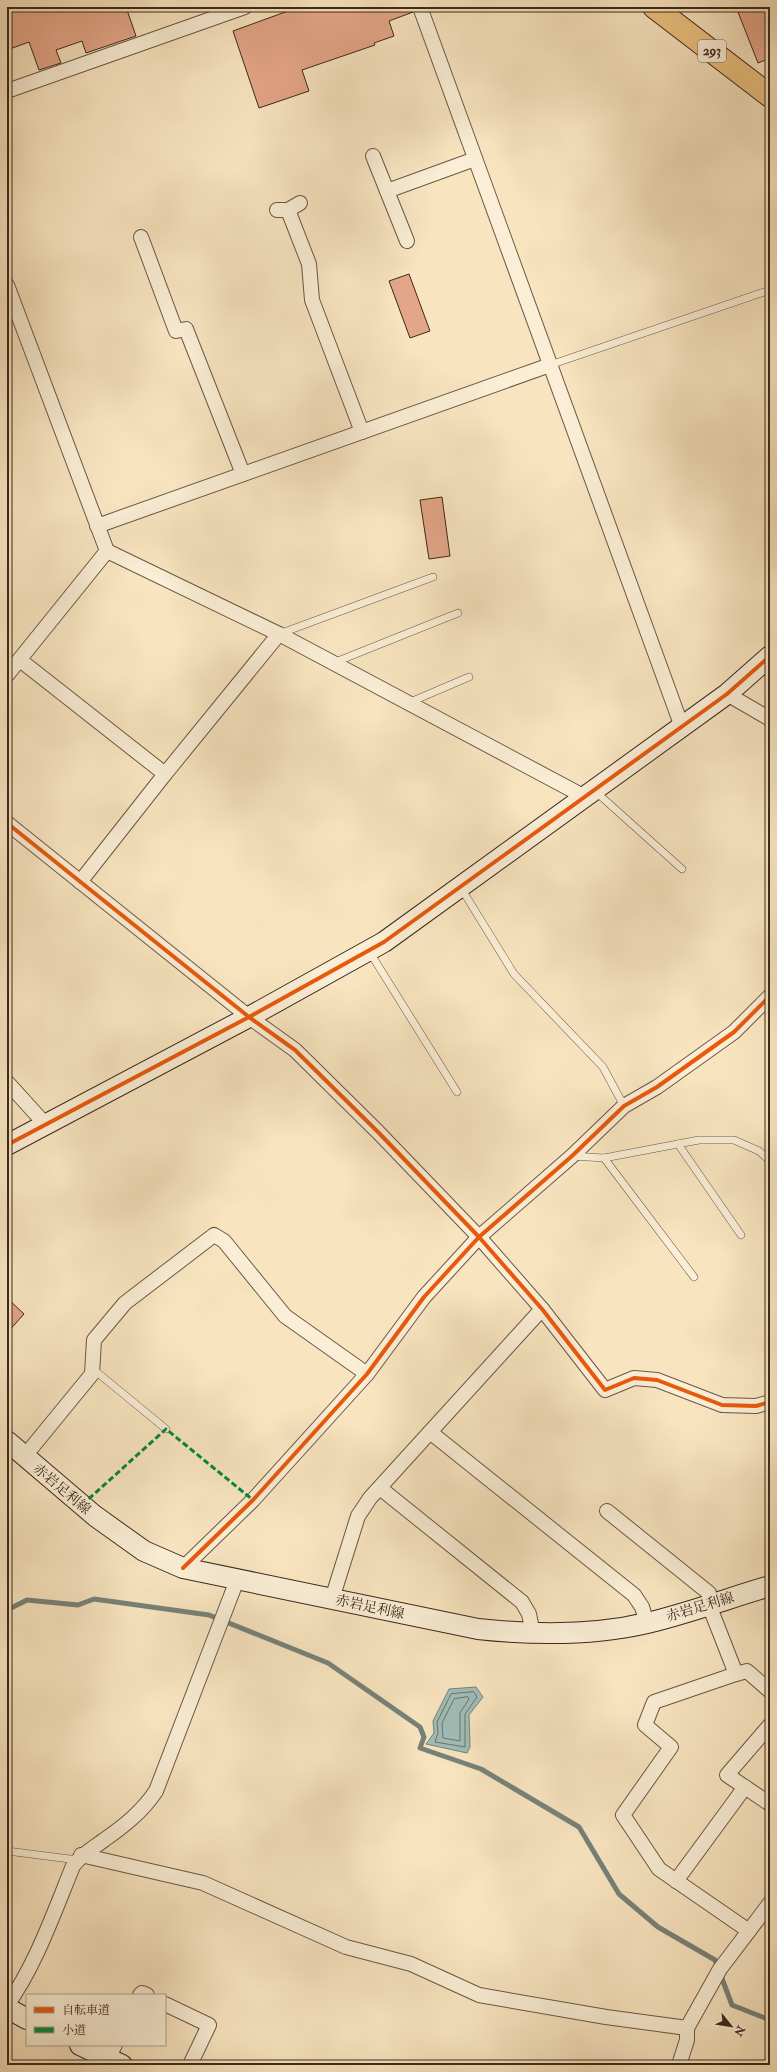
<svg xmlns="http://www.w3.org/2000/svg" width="777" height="2072" viewBox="0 0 777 2072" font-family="'IM FELL Double Pica','Noto Serif JP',serif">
  <rect width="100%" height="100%" fill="#f8e5c0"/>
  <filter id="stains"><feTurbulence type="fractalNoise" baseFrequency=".005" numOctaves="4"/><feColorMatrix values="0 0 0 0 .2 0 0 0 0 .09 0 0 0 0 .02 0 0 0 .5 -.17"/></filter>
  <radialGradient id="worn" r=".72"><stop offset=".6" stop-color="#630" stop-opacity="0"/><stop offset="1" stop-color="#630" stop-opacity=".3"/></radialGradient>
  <!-- water -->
  <path fill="#9fbeb9" stroke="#77827a" d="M 476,1687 L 483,1697 L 469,1715 L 470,1747 L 467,1753 L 426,1744 L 434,1733 L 433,1721 L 449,1689 Z"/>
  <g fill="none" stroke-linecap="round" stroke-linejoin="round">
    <!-- shore -->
    <g stroke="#6e736a" stroke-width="1">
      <path d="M 474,1692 L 477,1697 L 465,1714 L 465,1747 L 435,1742 L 438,1733 L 437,1722 L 451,1694 Z"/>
      <path d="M 468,1697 L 469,1699 L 460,1713 L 460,1741 L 443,1738 L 442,1723 L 454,1699 Z"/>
    </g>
    <!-- stream -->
    <path stroke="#77827a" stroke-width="5" d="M 7,1610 L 27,1600 L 78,1605 L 94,1599 L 209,1615 L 328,1663 L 420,1727 L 424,1737 L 420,1748 L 481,1769 L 579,1827 L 619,1894 L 658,1927 L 715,1960 L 732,2005 L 770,2020"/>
  </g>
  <!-- building -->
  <g fill="#e4a688" stroke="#3c281b">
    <path d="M 7,7 L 126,7 L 136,36 L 86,53 L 82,41 L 56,50 L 61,63 L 39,70 L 29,42 L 7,50 Z"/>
    <path d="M 286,7 L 412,7 L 413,12 L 389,21 L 394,36 L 374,43 L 375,45 L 302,70 L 309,91 L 259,108 L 233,31 L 288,11 Z"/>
    <path d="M 736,7 L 770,7 L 770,58 L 758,63 Z"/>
    <path d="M 409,274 L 430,331 L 410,338 L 389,281 Z"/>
    <path d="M 442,497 L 450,556 L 429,559 L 420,500 Z"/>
    <path d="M 7,1298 L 24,1314 L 7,1333 Z"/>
  </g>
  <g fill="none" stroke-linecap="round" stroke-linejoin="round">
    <!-- lane casing -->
    <g stroke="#6b5744" stroke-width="8">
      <g id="lane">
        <path d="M 550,365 L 770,290"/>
        <path d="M 279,634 L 433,577"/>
        <path d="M 333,663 L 458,613"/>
        <path d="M 408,703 L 469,677"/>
        <path d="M 596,792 L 682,869"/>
        <path d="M 461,888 L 514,974 L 603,1067 L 624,1106"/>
        <path d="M 369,951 L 457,1092"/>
        <path d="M 678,1144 L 741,1235"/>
        <path d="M 572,1156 L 604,1158 L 699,1140 L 734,1140 L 759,1151 L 770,1161"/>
        <path d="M 604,1158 L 694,1277"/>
        <path d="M 93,1369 L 166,1429"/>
        <path d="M 7,1851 L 78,1860"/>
      </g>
    </g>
    <!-- street casing -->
    <g stroke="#6b5744" stroke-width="16">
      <g id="street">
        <path d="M 420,7 L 682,727"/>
        <path d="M 7,91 L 245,7"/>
        <path d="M 373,156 L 407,241"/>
        <path d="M 387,191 L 475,159"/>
        <path d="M 277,210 L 288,210 L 300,203"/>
        <path d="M 288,210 L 309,264 L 312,300 L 362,432"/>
        <path d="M 141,237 L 176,331 L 186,329 L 243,474"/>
        <path d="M 7,285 L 107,551 L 279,634 L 585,797"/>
        <path d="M 97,526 L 550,365"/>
        <path d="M 20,660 L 165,774 L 279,634"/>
        <path d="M 7,675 L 107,551"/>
        <path d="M 727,694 L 770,719"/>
        <path d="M 7,823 L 249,1017 L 295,1050 L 378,1132 L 479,1237 L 542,1309 L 605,1390 L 634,1378 L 657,1380 L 722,1405 L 756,1406 L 770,1402"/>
        <path d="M 80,882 L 165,774"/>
        <path d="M 7,1082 L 46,1125"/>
        <path d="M 430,1432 L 634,1595 L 642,1607 L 647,1623"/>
        <path d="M 24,1457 L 92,1374 L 94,1340 L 125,1303 L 214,1235 L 224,1241 L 285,1316 L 367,1374"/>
        <path d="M 380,1488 L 522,1602 L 529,1614 L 533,1634"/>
        <path d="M 607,1511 L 709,1593 L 709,1605 L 736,1674 L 747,1671 L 770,1691"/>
        <path d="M 183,1568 L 253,1500 L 367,1374 L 424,1297 L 479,1237 L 572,1156 L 624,1106 L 657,1087 L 734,1032 L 770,996"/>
        <path d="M 332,1599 L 358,1516 L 370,1498 L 542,1309"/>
        <path d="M 736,1674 L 654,1702 L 645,1725 L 671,1747 L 623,1815 L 659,1869 L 749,1931"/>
        <path d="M 770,1725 L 727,1775 L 770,1804"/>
        <path d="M 81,1855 L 203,1883 L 346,1947 L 411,1964 L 479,1995 L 606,2017 L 687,2028"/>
        <path d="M 676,1881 L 745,1787"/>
        <path d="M 140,1995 L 142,1993 L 147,1995"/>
        <path d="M 165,2004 L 209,2025 L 190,2065"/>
        <path d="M 7,2005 C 35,1967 55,1910 73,1866 C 82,1854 92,1849 104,1840 C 124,1826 142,1812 156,1791 L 237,1580"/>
        <path d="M 108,2058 L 115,2045"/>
        <path d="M 679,2065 L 687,2040 L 687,2028 L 720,1969 L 770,1903"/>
      </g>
    </g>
    <!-- secondary casing -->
    <g stroke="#3c281b" stroke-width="22">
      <g id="secondary">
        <path d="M 7,1145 L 249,1017 L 384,942 L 727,694 L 770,656"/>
        <path d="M 7,1441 L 95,1516 L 144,1551 L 183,1568 L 478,1629 C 534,1635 592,1636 647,1623 C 689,1613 729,1598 770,1586"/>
        <path d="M 7,2008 L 27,2019"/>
        <path d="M 80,2045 L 122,2065"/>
      </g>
    </g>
    <!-- highway casing -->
    <g stroke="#3c281b" stroke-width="24">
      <path id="highway" d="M 654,7 L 770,96"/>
    </g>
    <!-- lane -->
    <use href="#lane" stroke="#faeed6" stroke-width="7"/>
    <!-- street -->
    <use href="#street" stroke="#faeed6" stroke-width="14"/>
    <!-- secondary -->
    <use href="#secondary" stroke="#faeed6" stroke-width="20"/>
    <!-- highway -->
    <use href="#highway" stroke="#ecc280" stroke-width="22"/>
    <!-- quiet -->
    <path stroke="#00873e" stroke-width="3" stroke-dasharray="6 3" stroke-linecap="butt" d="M 82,1505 L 166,1429 L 253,1500"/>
    <!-- cycleway casing -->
    <g stroke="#faeed6" stroke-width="6">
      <g id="cycleway">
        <path d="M 7,823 L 249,1017 L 295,1050 L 378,1132 L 479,1237 L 542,1309 L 605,1390 L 634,1378 L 657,1380 L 722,1405 L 756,1406 L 770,1402"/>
        <path d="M 7,1145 L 249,1017 L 384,942 L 727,694 L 770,656"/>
        <path d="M 183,1568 L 253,1500 L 367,1374 L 424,1297 L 479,1237 L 572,1156 L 624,1106 L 657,1087 L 734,1032 L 770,996"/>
      </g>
    </g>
    <!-- cycleway -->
    <use href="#cycleway" stroke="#e8590c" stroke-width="4"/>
  </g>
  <g text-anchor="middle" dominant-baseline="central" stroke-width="3" stroke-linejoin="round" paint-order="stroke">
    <!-- shield labels -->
    <rect fill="#faeed6" stroke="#756353" stroke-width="1" x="698" y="40" width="28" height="22" rx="3"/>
    <g font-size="13" font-weight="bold" fill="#3c281b">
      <text x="712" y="51">293</text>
    </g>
    <!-- street labels -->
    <g font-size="14" fill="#3c281b" stroke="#faeed6">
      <text transform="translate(62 1489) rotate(40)">赤岩足利線</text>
      <text transform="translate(370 1607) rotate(12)">赤岩足利線</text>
      <text transform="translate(700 1607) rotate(-17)">赤岩足利線</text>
    </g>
  </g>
  <!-- margin -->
  <rect width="777" height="2072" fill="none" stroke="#f8e5c0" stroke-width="24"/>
  <rect x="8" y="8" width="761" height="2056" fill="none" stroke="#3c281b" stroke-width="2"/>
  <rect x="12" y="12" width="753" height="2048" fill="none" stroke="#3c281b"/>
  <!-- legend -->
  <rect x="26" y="1994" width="140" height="52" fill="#faeed6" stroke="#ae9f8b"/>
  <rect x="34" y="2007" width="20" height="6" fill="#e8590c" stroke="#ae9f8b"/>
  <text x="62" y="2014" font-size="12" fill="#3c281b">自転車道</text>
  <rect x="34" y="2027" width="20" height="6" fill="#00873e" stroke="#ae9f8b"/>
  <text x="62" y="2034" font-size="12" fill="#3c281b">小道</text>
  <!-- north arrow -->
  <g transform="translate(731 2026) rotate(120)" stroke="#faeed6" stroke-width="3" paint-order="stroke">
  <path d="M0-3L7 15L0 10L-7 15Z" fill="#3c281b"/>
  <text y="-6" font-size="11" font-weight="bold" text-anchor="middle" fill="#3c281b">N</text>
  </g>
  <rect width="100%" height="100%" filter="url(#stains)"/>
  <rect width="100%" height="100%" fill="url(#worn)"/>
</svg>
